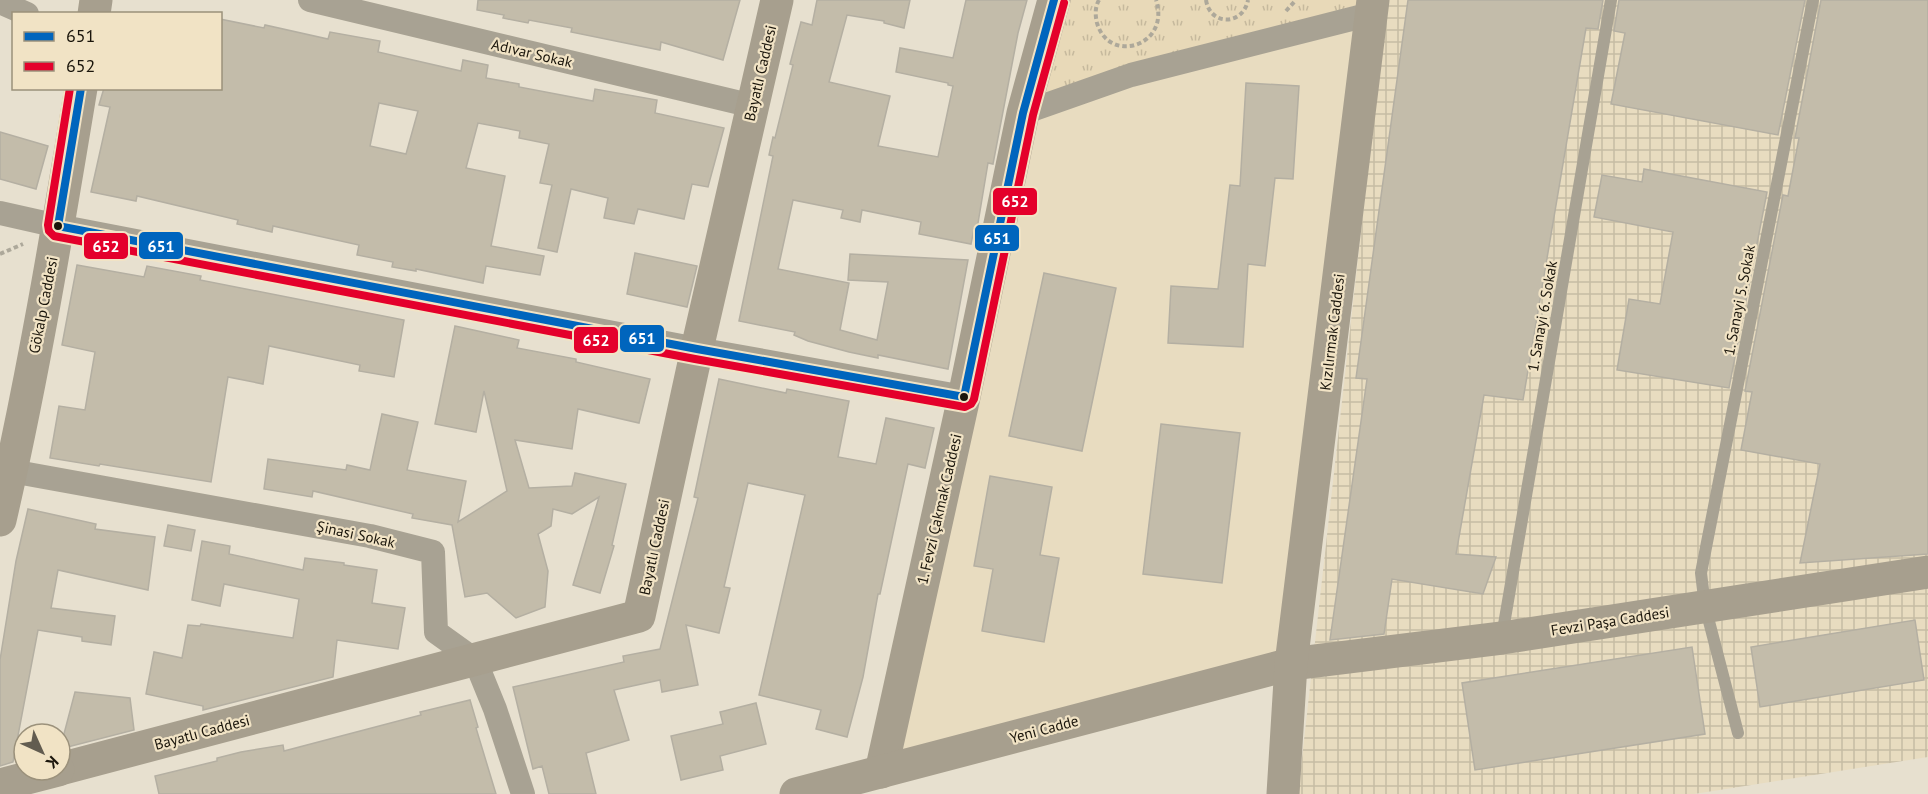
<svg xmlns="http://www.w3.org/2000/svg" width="1928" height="794" viewBox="0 0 1928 794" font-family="'PT Sans',sans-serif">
  <defs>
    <pattern id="industrial-grid" width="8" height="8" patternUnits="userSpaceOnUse" patternTransform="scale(1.5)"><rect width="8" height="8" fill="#e8dcc0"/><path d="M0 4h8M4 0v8" fill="none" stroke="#c6bca4"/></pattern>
    <pattern id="grass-tufts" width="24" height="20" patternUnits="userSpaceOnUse" patternTransform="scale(1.5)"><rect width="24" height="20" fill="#e8d9b8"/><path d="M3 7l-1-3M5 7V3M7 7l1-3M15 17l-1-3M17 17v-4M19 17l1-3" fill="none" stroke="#c6b99d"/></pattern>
  </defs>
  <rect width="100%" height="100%" fill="#e7e0cf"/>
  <!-- built -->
  <path fill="#e8dcc0" d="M 1371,14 L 1291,664 L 881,772 L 1023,113 Z"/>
  <!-- industrial -->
  <path fill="url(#industrial-grid)" d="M 1387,0 L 1928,0 L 1928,757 L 1694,794 L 1298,794 Z"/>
  <!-- grass -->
  <path fill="url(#grass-tufts)" d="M 1054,0 L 1373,0 L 1023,113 Z"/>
  <!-- building -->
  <g fill="#c3bcaa" stroke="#b4afa2" stroke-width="1.5" fill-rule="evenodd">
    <path d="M 478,0 L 740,0 L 723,60 L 661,42 L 660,50 L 571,32 L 572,28 L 529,20 L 528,23 L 503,18 L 504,15 L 477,10 Z"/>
    <path d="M 817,0 L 910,0 L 904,28 L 884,23 L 884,21 L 847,15 L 829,82 L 890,96 L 878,146 L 938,157 L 953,86 L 948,85 L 948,83 L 896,72 L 900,48 L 953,58 L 966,0 L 1027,0 L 1018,33 L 993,164 L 988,163 L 977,229 L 974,229 L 971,244 L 919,234 L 921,222 L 862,210 L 860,222 L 841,218 L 843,210 L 793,200 L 778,269 L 849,283 L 840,330 L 877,340 L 888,282 L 848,280 L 850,254 L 968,260 L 948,369 L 878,355 L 878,358 L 849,352 L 808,341 L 794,335 L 795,332 L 739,321 L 773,156 L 769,155 L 773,137 L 775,138 L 793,65 L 790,64 L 801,22 L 812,25 Z"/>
    <path d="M 1408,0 L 1603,0 L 1598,29 L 1586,28 L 1523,400 L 1484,395 L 1456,554 L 1496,557 L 1483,594 L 1392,579 L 1384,634 L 1330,640 L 1367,379 L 1356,378 Z"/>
    <path d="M 1619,0 L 1805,0 L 1778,135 L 1611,104 L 1625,33 L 1614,31 Z"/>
    <path d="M 1821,0 L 1928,0 L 1928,554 L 1800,563 L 1820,464 L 1741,450 L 1752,392 L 1745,391 L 1783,195 L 1788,196 L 1799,138 L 1795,138 Z"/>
    <path d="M 220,19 L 264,28 L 265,25 L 328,39 L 330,32 L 380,41 L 378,52 L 461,71 L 463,60 L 488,65 L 486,78 L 519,84 L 519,87 L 593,101 L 595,89 L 657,100 L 655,113 L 724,128 L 708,187 L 692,184 L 684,219 L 638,209 L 634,224 L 604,218 L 608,198 L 571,189 L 557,252 L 538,248 L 552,185 L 540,183 L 549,144 L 519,138 L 520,131 L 478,123 L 466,168 L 505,176 L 491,246 L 544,256 L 540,275 L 486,266 L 483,283 L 416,269 L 416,271 L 392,267 L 393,262 L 357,255 L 359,245 L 273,226 L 272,232 L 237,224 L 238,220 L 137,196 L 136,201 L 91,192 L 110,107 L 99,105 L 104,88 L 220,88 ZM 379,103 L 418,111 L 406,154 L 370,146 Z"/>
    <path d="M 1246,83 L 1299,86 L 1293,179 L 1275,178 L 1265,266 L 1248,264 L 1243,347 L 1168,343 L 1171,286 L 1218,289 L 1230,185 L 1240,186 Z"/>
    <path d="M 0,132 L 48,146 L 36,189 L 0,179 Z"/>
    <path d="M 1644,169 L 1767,192 L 1729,388 L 1617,370 L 1629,299 L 1660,304 L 1673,232 L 1594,217 L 1602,175 L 1642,182 Z"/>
    <path d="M 635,253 L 697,266 L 687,307 L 627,294 Z"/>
    <path d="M 77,265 L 144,277 L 147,266 L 201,276 L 200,280 L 404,320 L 394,377 L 359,371 L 360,365 L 269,346 L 263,384 L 228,377 L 211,482 L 100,464 L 99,466 L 50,458 L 59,406 L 85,410 L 95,352 L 62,345 Z"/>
    <path d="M 1044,273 L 1116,288 L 1082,451 L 1009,436 Z"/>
    <path d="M 455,326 L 519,340 L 517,348 L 576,359 L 576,362 L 650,379 L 639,423 L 578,409 L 572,449 L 515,440 L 529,488 L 572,486 L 575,473 L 626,484 L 612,545 L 614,546 L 600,593 L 573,585 L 599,497 L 572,514 L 553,509 L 551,526 L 538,534 L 548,571 L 545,607 L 516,618 L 487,593 L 465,597 L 452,525 L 412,518 L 413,514 L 313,491 L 312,497 L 264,489 L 268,459 L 346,470 L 347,465 L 370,470 L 382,414 L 418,422 L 407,470 L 466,481 L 458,522 L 507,491 L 484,391 L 476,432 L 435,424 Z"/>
    <path d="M 719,379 L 786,393 L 787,389 L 849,401 L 838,457 L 876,464 L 886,418 L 934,428 L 925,468 L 908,464 L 880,594 L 878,594 L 863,677 L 847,737 L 816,729 L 821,710 L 759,695 L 805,495 L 748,483 L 724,587 L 730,588 L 719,633 L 686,625 L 698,685 L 662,692 L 660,680 L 614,690 L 629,740 L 586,753 L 596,794 L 549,794 L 542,766 L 533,769 L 513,687 L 624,662 L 623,656 L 660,649 L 698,498 L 694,497 Z"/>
    <path d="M 1161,424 L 1240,433 L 1222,583 L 1143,574 Z"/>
    <path d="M 990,476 L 1052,487 L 1040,555 L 1059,558 L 1044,642 L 982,631 L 993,569 L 974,566 Z"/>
    <path d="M 28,509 L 96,524 L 95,529 L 155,537 L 148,590 L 58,570 L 51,608 L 115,616 L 111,645 L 82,641 L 82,637 L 38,630 L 13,762 L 0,766 L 0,660 L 16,561 Z"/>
    <path d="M 168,525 L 195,530 L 191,551 L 164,546 Z"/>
    <path d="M 202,541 L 230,546 L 229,554 L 303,570 L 305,558 L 344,563 L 344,565 L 377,570 L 372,603 L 405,608 L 398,649 L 337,640 L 333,677 L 203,710 L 203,706 L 146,694 L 154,652 L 182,658 L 188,625 L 200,626 L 201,624 L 293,638 L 299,599 L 224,584 L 220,606 L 192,600 Z"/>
    <path d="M 1915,620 L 1924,680 L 1760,707 L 1751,647 Z"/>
    <path d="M 1692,647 L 1705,734 L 1475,770 L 1462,683 Z"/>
    <path d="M 75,692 L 130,698 L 134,730 L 60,749 Z"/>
    <path d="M 470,700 L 478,727 L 476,728 L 496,794 L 159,794 L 155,776 L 217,761 L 217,758 L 241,752 L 283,745 L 284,751 L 421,715 L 420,712 Z"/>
    <path d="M 756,703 L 766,744 L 720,756 L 723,770 L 681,780 L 671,736 L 723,724 L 720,712 Z"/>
  </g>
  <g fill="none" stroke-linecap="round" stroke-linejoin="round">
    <!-- path -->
    <g stroke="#ada89a" stroke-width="4" stroke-dasharray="4.5 3" stroke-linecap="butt">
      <path d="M 1099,0 C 1095,7 1095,15 1097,23 C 1109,65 1171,46 1156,0"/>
      <path d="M 1206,0 C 1210,26 1243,26 1248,0"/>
      <path d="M 1286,11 L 1296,0"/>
      <path d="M 0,254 L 23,244"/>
    </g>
    <!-- lane -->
    <g stroke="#a8a293" stroke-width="12">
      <path d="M 1502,636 L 1611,0"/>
      <path d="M 1738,733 L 1705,606 L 1701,573 L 1813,0"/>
    </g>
    <!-- street -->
    <g stroke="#a8a293" stroke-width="24">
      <path d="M 310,0 L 753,106"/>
      <path d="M 0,2 L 27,14"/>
      <path d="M 1023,113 L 1131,75 L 1371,14"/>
      <path d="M 0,213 L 58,226 L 697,349 L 964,397"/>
      <path d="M 11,471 L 370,536 L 433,552 L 436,632 L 475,660 L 495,709 L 523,794"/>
    </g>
    <!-- secondary -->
    <g stroke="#a79f8e" stroke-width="33">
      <path d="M 94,14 L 96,0"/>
      <path d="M 0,520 C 33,377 57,233 81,88"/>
      <path d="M 60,769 L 639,616 L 697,349 L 777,0"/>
      <path d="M 881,772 L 964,397 L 1023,113 L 1054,0"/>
      <path d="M 0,785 L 58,770"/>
      <path d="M 796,794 L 1291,664 L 1502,638 L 1928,572"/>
      <path d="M 1283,794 L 1291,664 L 1373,0"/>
    </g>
    <!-- bus-1 casing -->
    <g stroke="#f1e3c5" stroke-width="12">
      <path id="bus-1" d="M 81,88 L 58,226 L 697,349 L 964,397 L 1023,113 L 1054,0"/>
    </g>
    <!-- bus-2 casing -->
    <g stroke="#f1e3c5" stroke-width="12">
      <path id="bus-2" d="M 70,88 L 48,225 L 49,231 L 54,236 L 695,359 L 965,407 L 971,404 L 974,399 L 1033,115 L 1064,3"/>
    </g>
    <!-- bus-1 -->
    <use href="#bus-1" stroke="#0065bd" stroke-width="8"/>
    <!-- bus-2 -->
    <use href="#bus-2" stroke="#e4002b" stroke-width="8"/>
  </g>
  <!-- markers -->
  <g fill="#1a150b" stroke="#f1e3c5" stroke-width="2">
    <circle cx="58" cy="226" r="5"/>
    <circle cx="964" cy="397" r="5"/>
  </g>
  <g text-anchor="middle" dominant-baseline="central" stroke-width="4.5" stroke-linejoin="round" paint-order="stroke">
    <!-- street labels -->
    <g font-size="15" fill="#1a150b" stroke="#f1e3c5">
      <text transform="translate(532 53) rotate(13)">Adıvar Sokak</text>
      <text transform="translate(760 73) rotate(-77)">Bayatlı Caddesi</text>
      <text transform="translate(1739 300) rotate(-79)">1. Sanayi 5. Sokak</text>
      <text transform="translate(43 305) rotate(-79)">Gökalp Caddesi</text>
      <text transform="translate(1542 316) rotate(-80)">1. Sanayi 6. Sokak</text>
      <text transform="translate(1332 332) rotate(-83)">Kızılırmak Caddesi</text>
      <text transform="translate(939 509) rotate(-77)">1. Fevzi Çakmak Caddesi</text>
      <text transform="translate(356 534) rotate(12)">Şinasi Sokak</text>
      <text transform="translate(654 547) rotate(-78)">Bayatlı Caddesi</text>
      <text transform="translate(1610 621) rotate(-9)">Fevzi Paşa Caddesi</text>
      <text transform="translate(1044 729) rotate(-15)">Yeni Cadde</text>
      <text transform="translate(202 732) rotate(-15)">Bayatlı Caddesi</text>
    </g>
  </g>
  <g stroke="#f1e3c5" stroke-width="2">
    <rect x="992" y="187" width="46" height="29" rx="6" fill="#e4002b"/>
    <rect x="974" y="224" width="46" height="28" rx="6" fill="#0065bd"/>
    <rect x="138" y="231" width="46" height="29" rx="6" fill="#0065bd"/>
    <rect x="83" y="232" width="46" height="28" rx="6" fill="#e4002b"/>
    <rect x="619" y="324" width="46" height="29" rx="6" fill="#0065bd"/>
    <rect x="573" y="326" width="46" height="28" rx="6" fill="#e4002b"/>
  </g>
  <g font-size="16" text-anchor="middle" font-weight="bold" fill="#fff">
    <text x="1015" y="207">652</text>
    <text x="997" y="244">651</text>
    <text x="161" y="252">651</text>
    <text x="106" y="252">652</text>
    <text x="642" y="344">651</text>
    <text x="596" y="346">652</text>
  </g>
  <!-- legend -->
  <rect x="12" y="12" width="210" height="78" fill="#f1e3c5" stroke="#9b917b" stroke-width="1.5"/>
  <rect x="24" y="32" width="30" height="9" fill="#0065bd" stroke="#9b917b" stroke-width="1.5"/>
  <text x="66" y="42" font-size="18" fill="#1a150b">651</text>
  <rect x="24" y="62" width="30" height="9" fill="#e4002b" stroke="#9b917b" stroke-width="1.5"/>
  <text x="66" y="72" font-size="18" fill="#1a150b">652</text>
  <!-- north arrow -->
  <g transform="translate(42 752) rotate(135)"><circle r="28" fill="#f1e3c5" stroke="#9b917b" stroke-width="1.5"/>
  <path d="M0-4.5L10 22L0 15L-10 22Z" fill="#625c50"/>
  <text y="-9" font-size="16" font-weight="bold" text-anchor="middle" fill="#1a150b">K</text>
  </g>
</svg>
